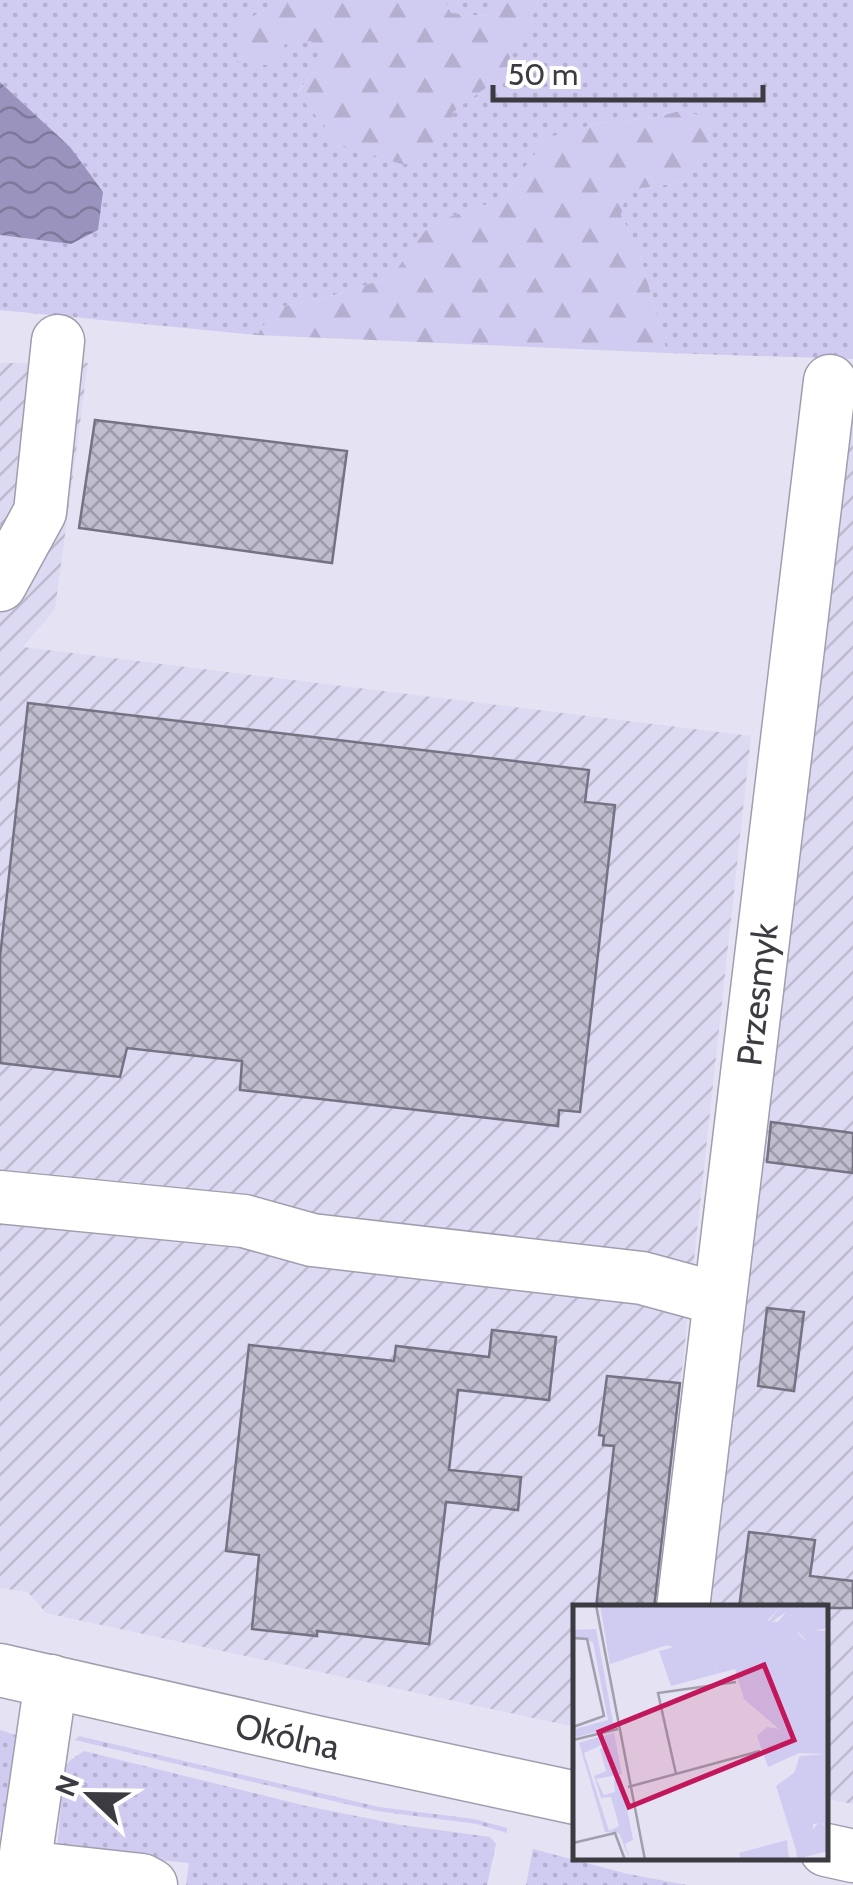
<svg xmlns="http://www.w3.org/2000/svg" width="853" height="1885" viewBox="0 0 853 1885" font-family="Cabin,sans-serif">
  <defs>
    <pattern id="industrial-furrows" width="10" height="10" patternUnits="userSpaceOnUse" patternTransform="scale(2.5)"><rect width="10" height="10" fill="#dcd9f2"/><path d="M-1 1l2-2M0 10L10 0M9 11l2-2" fill="none" stroke="#bebbd1"/></pattern>
    <pattern id="grass-dots" width="8" height="8" patternUnits="userSpaceOnUse" patternTransform="scale(2.5)"><rect width="8" height="8" fill="#d0cbf0"/><path d="M2 2h.1M6 6h.1" fill="none" stroke="#b4afcf" stroke-width="1.8" stroke-linecap="round"/></pattern>
    <pattern id="forest-firs" width="22" height="20" patternUnits="userSpaceOnUse" patternTransform="scale(2.5)"><rect width="22" height="20" fill="#d0cbf0"/><path d="M5 1l3.5 6h-7zM16 11l3.5 6h-7z" fill="#b4afcf"/></pattern>
    <pattern id="water-waves" width="16" height="10" patternUnits="userSpaceOnUse" patternTransform="scale(2.5)"><rect width="16" height="10" fill="#9993bd"/><path d="M0 5q4-4 8 0t8 0" fill="none" stroke="#7e799b"/></pattern>
    <pattern id="building-cross-hatch" width="8" height="8" patternUnits="userSpaceOnUse" patternTransform="scale(2.5)"><rect width="8" height="8" fill="#bfbdce"/><path d="M0 0l8 8M0 8l8-8" fill="none" stroke="#9c9ba9"/></pattern>
  </defs>
  <rect width="100%" height="100%" fill="#e4e2f3"/>
  <!-- industrial -->
  <g fill="url(#industrial-furrows)">
    <path d="M 0,363 L 88,363 L 55,609 L 23,647 L 751,736 L 656,1607 L 576,1608 L 575,1727 L 46,1613 L 28,1592 L 0,1588 Z"/>
    <path d="M 853,415 L 853,1804 L 826,1799 L 826,1608 L 703,1608 Z"/>
  </g>
  <!-- grass -->
  <g fill="url(#grass-dots)">
    <path d="M 0,0 L 282,0 L 240,24 L 284,44 L 311,40 L 323,60 L 297,93 L 453,112 L 495,80 L 526,33 L 539,0 L 853,0 L 853,359 L 667,353 L 641,258 L 621,215 L 626,190 L 685,182 L 683,110 L 653,118 L 599,123 L 547,138 L 500,200 L 431,223 L 391,277 L 334,295 L 276,308 L 257,335 L 0,310 L 0,235 L 71,244 L 70,147 L 0,82 Z"/>
    <path d="M 444,0 L 505,0 L 487,16 L 451,13 Z"/>
    <path d="M 0,1730 L 18,1736 L 7,1832 L 0,1832 Z"/>
    <path d="M 79,1736 L 379,1807 L 474,1819 L 507,1828 L 507,1833 L 477,1824 L 376,1811 L 75,1740 Z"/>
    <path d="M 84,1751 L 306,1806 L 401,1825 L 490,1837 L 496,1844 L 487,1885 L 186,1885 L 189,1863 L 57,1850 L 64,1772 L 69,1761 Z"/>
    <path d="M 533,1849 L 628,1874 L 687,1885 L 526,1885 Z"/>
  </g>
  <!-- forest -->
  <g fill="url(#forest-firs)">
    <path d="M 282,0 L 444,0 L 451,13 L 486,16 L 505,0 L 539,0 L 526,33 L 495,81 L 453,112 L 450,138 L 404,165 L 341,145 L 297,94 L 322,61 L 311,41 L 285,44 L 275,66 L 237,62 L 240,24 Z"/>
    <path d="M 683,110 L 710,119 L 713,146 L 685,182 L 627,190 L 621,215 L 641,258 L 667,353 L 257,335 L 276,308 L 334,295 L 391,277 L 431,223 L 500,200 L 547,138 L 599,123 L 653,118 Z"/>
  </g>
  <!-- water -->
  <path fill="url(#water-waves)" d="M 0,82 L 70,147 L 103,192 L 98,230 L 71,244 L 0,235 Z"/>
  <!-- building -->
  <g fill="url(#building-cross-hatch)" stroke="#757383" stroke-width="2.5">
    <path d="M 95,420 L 347,451 L 332,563 L 79,528 Z"/>
    <path d="M 28,703 L 589,770 L 585,802 L 615,805 L 580,1112 L 559,1110 L 558,1126 L 240,1090 L 242,1061 L 127,1048 L 120,1077 L 0,1063 L 0,957 Z"/>
    <path d="M 771,1122 L 853,1133 L 853,1173 L 767,1162 Z"/>
    <path d="M 767,1308 L 804,1312 L 794,1391 L 758,1386 Z"/>
    <path d="M 492,1330 L 556,1337 L 549,1400 L 458,1390 L 449,1470 L 521,1477 L 518,1510 L 446,1502 L 429,1644 L 317,1631 L 317,1636 L 252,1629 L 259,1555 L 226,1551 L 249,1345 L 394,1361 L 396,1346 L 489,1357 Z"/>
    <path d="M 607,1376 L 680,1383 L 654,1608 L 596,1608 L 614,1446 L 603,1445 L 604,1436 L 599,1435 Z"/>
    <path d="M 749,1532 L 815,1540 L 810,1576 L 853,1581 L 853,1608 L 739,1608 Z"/>
  </g>
  <g fill="none" stroke-linecap="round" stroke-linejoin="round">
    <!-- minor casing -->
    <g stroke="#a09eae" stroke-width="55">
      <g id="minor">
        <path d="M 0,585 L 40,512 L 58,341"/>
        <path d="M 0,1197 L 244,1221 L 312,1240 L 642,1278 L 719,1299"/>
        <path id="s1" d="M 683,1608 L 830,381"/>
        <path id="s2" d="M 0,1670 L 316,1742 L 576,1798"/>
        <path d="M 826,1850 L 853,1856"/>
        <path d="M 24,1867 L 142,1880 L 151,1885"/>
        <path d="M 17,1885 L 24,1867 L 51,1681"/>
      </g>
    </g>
    <!-- minor -->
    <use href="#minor" stroke="#fff" stroke-width="52"/>
  </g>
  <g text-anchor="middle" dominant-baseline="central" stroke-width="8" stroke-linejoin="round" paint-order="stroke">
    <!-- street labels -->
    <g font-size="35" fill="#3b3b41" stroke="#fff">
      <text stroke="none"><textPath href="#s1" startOffset="618">Przesmyk</textPath></text>
      <text stroke="none"><textPath href="#s2" startOffset="295">Okólna</textPath></text>
    </g>
  </g>
  <!-- overview -->
  <g transform="translate(573 1605)">
    <rect width="255" height="255" fill="#e4e2f3"/>
    <path d="M 27,0 L 209,0 L 194,16 L 205,17 L 213,7 L 239,23 L 255,23 L 242,25 L 234,36 L 225,27 L 223,37 L 255,68 L 255,149 L 226,148 L 195,162 L 184,131 L 194,122 L 206,124 L 171,94 L 162,64 L 143,69 L 142,58 L 94,40 L 37,59 ZM 23,24 L 41,122 L 0,133 L 2,124 L 35,115 L 20,37 L 0,31 L 0,25 ZM 41,128 L 49,169 L 23,174 L 31,190 L 42,187 L 41,175 L 48,172 L 60,235 L 52,239 L 57,255 L 46,228 L 32,227 L 6,138 L 25,132 L 28,140 L 11,148 L 36,226 L 46,221 L 38,192 L 28,193 L 21,171 L 33,166 L 27,144 L 34,142 L 31,131 ZM 246,217 L 253,221 L 255,246 L 224,254 L 223,245 ZM 214,235 L 216,254 L 168,255 L 166,248 Z" fill="#d0cbf0"/>
    <path d="M 209,0 L 255,0 L 255,23 L 239,23 L 213,7 L 191,22 ZM 237,25 L 255,26 L 255,68 L 223,40 L 222,26 L 233,36 ZM 117,38 L 142,58 L 143,69 L 98,81 L 86,46 ZM 255,149 L 255,229 L 250,218 L 240,219 L 239,244 L 223,245 L 203,181 L 221,168 L 227,151 Z" fill="#d0cbf0"/>
    <path fill="none" stroke="#a09fac" stroke-width="2.5" d="M 23,0 L 72,255M 0,33 L 14,34 L 31,111 L 0,122M 0,135 L 45,124M 103,169 L 85,88 L 163,77M 55,182 L 187,146M 0,238 L 42,228 L 52,255"/>
    <path fill="#c2185b" fill-opacity="0.15" stroke="#c2185b" stroke-width="5" d="M 191,60 L 221,135 L 56,202 L 26,127 Z"/>
    <rect width="255" height="255" fill="none" stroke="#3b3b41" stroke-width="5"/>
  </g>
  <!-- north arrow -->
  <g transform="translate(90 1795) rotate(292)" stroke="#ffffff" stroke-width="8" paint-order="stroke">
  <path d="M0-8L18 38L0 25L-18 38Z" fill="#3b3b41"/>
  <text y="-15" font-size="28" font-weight="bold" text-anchor="middle" fill="#3b3b41">N</text>
  </g>
  <!-- scale -->
  <path d="M493 85v15h270v-15" fill="none" stroke="#3b3b41" stroke-width="5"/>
  <text x="508" y="85" font-size="30" fill="#3b3b41" stroke="#ffffff" stroke-width="8" paint-order="stroke">50 m</text>
</svg>
